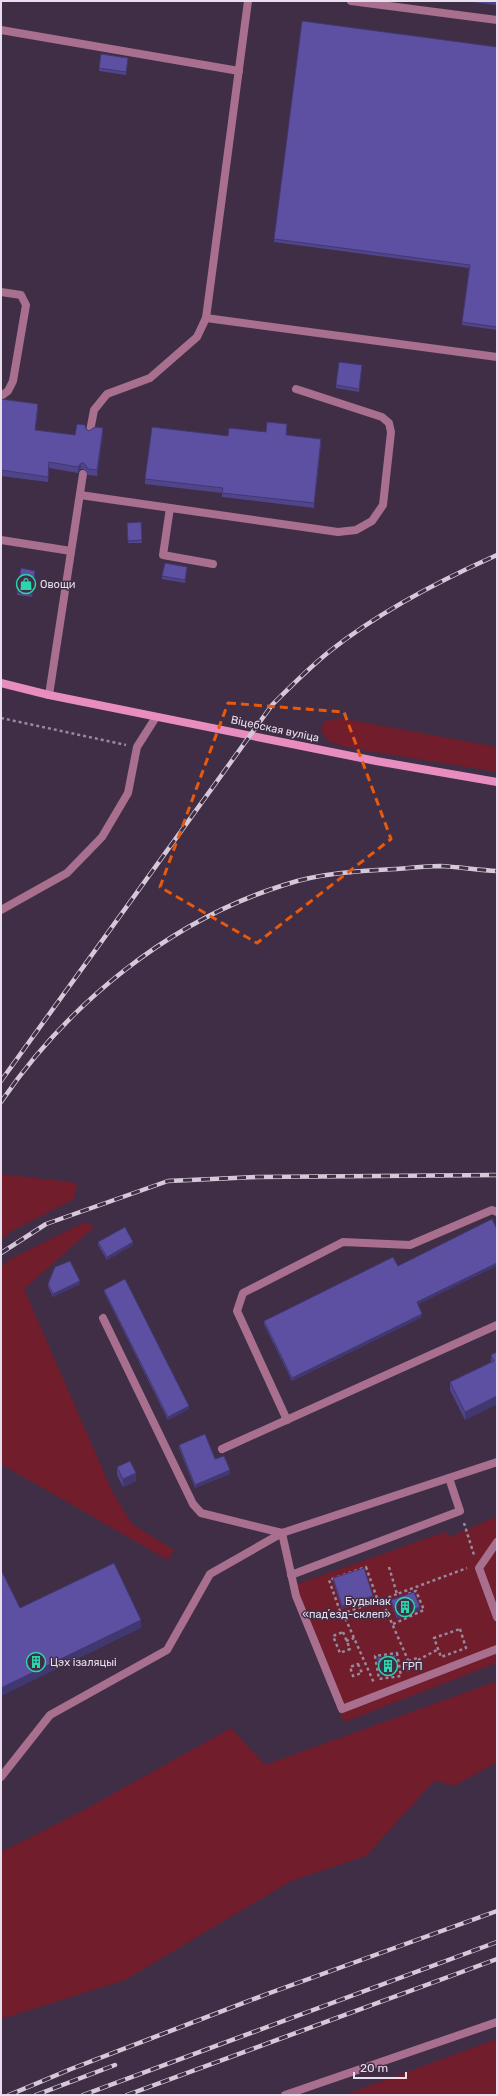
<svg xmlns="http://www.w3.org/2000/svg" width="498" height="2096" viewBox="0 0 498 2096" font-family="Rubik,sans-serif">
  <rect width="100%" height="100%" fill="#3f2e45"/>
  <!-- green -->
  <g fill="#711d2c">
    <path d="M 340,718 L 497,747 L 497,772 L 345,747 L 328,741 L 321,731 L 324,721 Z"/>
    <path d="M 1,1174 L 77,1183 L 74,1199 L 10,1232 L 1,1240 Z"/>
    <path d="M 85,1222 L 94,1227 L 24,1289 L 112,1491 L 132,1524 L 174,1550 L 168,1560 L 1,1464 L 1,1267 L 10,1259 Z"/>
    <path d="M 497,1516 L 497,1663 L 344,1722 L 289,1587 L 445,1532 L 450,1537 Z"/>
    <path d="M 497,1681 L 497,1762 L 454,1786 L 435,1780 L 366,1856 L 291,1881 L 125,1980 L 1,2019 L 1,1852 L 82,1811 L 231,1728 L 265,1765 Z"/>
    <path d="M 497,2039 L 497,2095 L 344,2095 Z"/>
  </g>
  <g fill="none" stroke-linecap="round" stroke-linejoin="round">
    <!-- path -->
    <g stroke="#978a9c" stroke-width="2.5" stroke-dasharray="3 3" stroke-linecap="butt">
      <path d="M 1,718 L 126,745"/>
      <path d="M 464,1523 L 474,1555"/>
      <path d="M 366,1567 L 378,1601 L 341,1614 L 329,1580 Z"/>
      <path d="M 389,1567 L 397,1594 L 467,1568"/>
      <path d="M 394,1600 L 383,1603 L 408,1660"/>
      <path d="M 389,1602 L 387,1598 L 397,1594"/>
      <path d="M 343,1613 L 374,1683"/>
      <path d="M 393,1624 L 424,1610 L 416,1591 L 408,1594"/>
      <path d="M 460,1629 L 466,1648 L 441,1657 L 434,1638 Z"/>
      <path d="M 343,1632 L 350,1649 L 340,1653 L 333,1636 Z"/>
      <path d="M 346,1641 L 354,1638"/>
      <path d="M 397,1653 L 401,1676 L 379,1679 L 375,1656 Z"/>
      <path d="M 418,1660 L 437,1650"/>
      <path d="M 358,1664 L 362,1673 L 353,1676 L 350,1667 Z"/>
      <path d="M 409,1671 L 406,1662 L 417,1658 L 420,1667"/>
    </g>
    <!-- lane -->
    <g stroke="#a86f8e" stroke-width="8">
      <path d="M 351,1 L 497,20"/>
      <path d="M 1,30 L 239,71"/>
      <path d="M 1,292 L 21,295 L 26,305 L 13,381 L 8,391 L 1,396"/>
      <path d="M 206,318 L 497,357"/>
      <path d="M 90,431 L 94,410 L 107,394 L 150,378 L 197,337 L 206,318 L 248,1"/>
      <path d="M 80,495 L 338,532 L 356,530 L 372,521 L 383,505 L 391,432 L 389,423 L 382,417 L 296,389"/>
      <path d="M 170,508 L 163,555 L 213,564"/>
      <path d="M 1,540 L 71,551"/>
      <path d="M 49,695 L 83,474"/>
      <path d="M 1,910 L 67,873 L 102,837 L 128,793 L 137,747 L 156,717"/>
      <path d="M 103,1318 L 193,1504 L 201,1513 L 282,1533 L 497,1462"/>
      <path d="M 287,1420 L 237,1311 L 243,1293 L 343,1242 L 410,1245 L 492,1210 L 497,1212"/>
      <path d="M 222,1449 L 497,1325"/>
      <path d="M 497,1542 L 479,1568 L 497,1617"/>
      <path d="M 291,1575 L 460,1511 L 449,1478"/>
      <path d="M 1,1777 L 50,1715 L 167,1650 L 210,1574 L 282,1533 L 296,1596 L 342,1709 L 497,1649"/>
    </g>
    <!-- street -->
    <path stroke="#a86f8e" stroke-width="8" d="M 285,2095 L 497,2022"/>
    <!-- secondary -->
    <path stroke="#e88dc0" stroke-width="8" d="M 1,683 L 49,695 L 376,761 L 497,782"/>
    <!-- rail casing -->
    <g stroke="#d5c9d9" stroke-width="4.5">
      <g id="rail">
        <path d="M 1,1081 L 272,705 C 291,686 310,667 330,651 C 379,612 441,580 497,555"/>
        <path d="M 1,1102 C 68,1004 169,921 284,885 C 320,873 360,871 397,869 C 411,868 426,866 440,866 C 459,867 478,870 497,871"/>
        <path d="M 1,1253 L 46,1224 L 168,1181 L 257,1177 L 497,1175"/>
        <path d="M 9,2095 L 71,2069 L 267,1994 L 497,1911"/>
        <path d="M 36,2095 L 115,2065"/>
        <path d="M 83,2095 L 497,1942"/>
        <path d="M 127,2095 L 497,1959"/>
      </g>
    </g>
    <!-- rail -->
    <use href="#rail" stroke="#3f2e45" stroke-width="3" stroke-dasharray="9" stroke-linecap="butt"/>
  </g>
  <!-- wall -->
  <g fill="#50458b">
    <path d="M 464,1 L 497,1 L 497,5 Z"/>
    <path d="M 497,47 L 497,330 L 462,325 L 469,268 L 274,242 L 274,239 Z"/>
    <path d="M 128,61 L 126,75 L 99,71 L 99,68 Z"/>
    <path d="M 362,368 L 359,392 L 336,388 L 336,385 Z"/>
    <path d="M 1,399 L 38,410 L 35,431 L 75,435 L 86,429 L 89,431 L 103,434 L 97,476 L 88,475 L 84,469 L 81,469 L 78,473 L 49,468 L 48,482 L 1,476 Z"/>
    <path d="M 287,429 L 287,435 L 321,444 L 314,508 L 222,497 L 222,493 L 145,484 L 145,479 L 228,436 Z"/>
    <path d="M 141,522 L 142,543 L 128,543 L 127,523 Z"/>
    <path d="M 187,569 L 185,583 L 162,579 L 162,576 Z"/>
    <path d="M 35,573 L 32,597 L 17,595 L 17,592 Z"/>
    <path d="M 98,1242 L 133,1245 L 107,1260 L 98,1245 Z"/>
    <path d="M 48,1284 L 80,1284 L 53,1297 L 48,1287 Z"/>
    <path d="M 104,1290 L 189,1409 L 168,1420 L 104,1292 Z"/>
    <path d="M 418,1305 L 422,1317 L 292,1381 L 264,1324 L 264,1321 Z"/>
    <path d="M 497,1352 L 497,1404 L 465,1420 L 450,1390 L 450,1382 L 491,1362 L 491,1355 Z"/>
    <path d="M 179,1445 L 215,1459 L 230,1474 L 195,1488 L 179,1448 Z"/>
    <path d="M 117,1467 L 136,1481 L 123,1487 L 117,1475 Z"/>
    <path d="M 333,1578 L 373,1598 L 342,1609 L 333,1581 Z"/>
    <path d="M 391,1600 L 420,1610 L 397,1619 L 391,1603 Z"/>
  </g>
  <!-- shaded-wall -->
  <g fill="#413871">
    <path d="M 38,404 L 38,410 L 35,436 L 35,430 Z"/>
    <path d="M 103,428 L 103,434 L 97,476 L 97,470 Z"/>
    <path d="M 321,439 L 321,444 L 314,508 L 314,503 Z"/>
    <path d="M 49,462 L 49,468 L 48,482 L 48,477 Z"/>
    <path d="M 81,463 L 81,469 L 78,473 L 78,467 Z"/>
    <path d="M 133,1242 L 133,1245 L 107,1260 L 107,1257 Z"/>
    <path d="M 497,1263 L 497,1266 L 417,1305 L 417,1302 Z"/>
    <path d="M 80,1281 L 80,1284 L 53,1297 L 53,1294 Z"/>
    <path d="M 422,1314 L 422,1317 L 292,1381 L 292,1378 Z"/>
    <path d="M 497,1396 L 497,1404 L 465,1420 L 465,1412 Z"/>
    <path d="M 189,1406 L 189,1409 L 168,1420 L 168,1417 Z"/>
    <path d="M 230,1470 L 230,1474 L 195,1488 L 195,1485 Z"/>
    <path d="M 136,1473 L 136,1481 L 123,1487 L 123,1479 Z"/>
    <path d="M 373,1596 L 373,1598 L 342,1609 L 342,1606 Z"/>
    <path d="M 420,1607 L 420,1610 L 397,1619 L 397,1616 Z"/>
    <path d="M 141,1620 L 141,1628 L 1,1696 L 1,1688 Z"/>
    <path d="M 398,1669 L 398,1672 L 380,1675 L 380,1672 Z"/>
  </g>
  <!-- building -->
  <g fill="#5d50a2" stroke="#413871">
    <path d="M 487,1 L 497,1 L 497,2 Z"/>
    <path d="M 302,21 L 497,47 L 497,327 L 462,322 L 470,265 L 274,239 Z"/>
    <path d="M 101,54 L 128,58 L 126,72 L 99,68 Z"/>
    <path d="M 339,362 L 362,365 L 359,389 L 336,385 Z"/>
    <path d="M 1,399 L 38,404 L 35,430 L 75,435 L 77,424 L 85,425 L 86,429 L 89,431 L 95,427 L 103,428 L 97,470 L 88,469 L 84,463 L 81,463 L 78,467 L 49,462 L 48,477 L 1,470 Z"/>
    <path d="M 267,422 L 287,424 L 286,435 L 321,439 L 314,503 L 222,493 L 223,488 L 145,479 L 152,427 L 228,436 L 229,428 L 266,432 Z"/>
    <path d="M 141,522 L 142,540 L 128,541 L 127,523 Z"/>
    <path d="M 165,563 L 187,567 L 185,580 L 162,576 Z"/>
    <path d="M 21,568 L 35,571 L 32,594 L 17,592 Z"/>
    <path d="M 492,1219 L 497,1229 L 497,1263 L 417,1302 L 422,1314 L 292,1378 L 264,1321 L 393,1257 L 398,1266 Z"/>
    <path d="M 125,1227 L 133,1242 L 107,1257 L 98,1242 Z"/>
    <path d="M 70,1261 L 80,1281 L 53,1294 L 48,1284 L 55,1267 Z"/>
    <path d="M 125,1279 L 189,1406 L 168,1417 L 104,1290 Z"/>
    <path d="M 497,1352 L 497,1396 L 465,1412 L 450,1382 L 494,1361 L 491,1355 Z"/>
    <path d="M 205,1434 L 215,1459 L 224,1456 L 230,1470 L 195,1485 L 179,1445 Z"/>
    <path d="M 130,1461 L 136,1473 L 123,1479 L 117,1467 Z"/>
    <path d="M 114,1563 L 141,1620 L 1,1688 L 1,1570 L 20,1608 Z"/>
    <path d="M 364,1568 L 373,1596 L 342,1606 L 333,1578 Z"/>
    <path d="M 414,1592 L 420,1607 L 397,1616 L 391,1600 Z"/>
    <path d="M 395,1655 L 398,1669 L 380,1672 L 377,1658 Z"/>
  </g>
  <!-- marked area -->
  <path fill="none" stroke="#e8590c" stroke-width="3" stroke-dasharray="8 5" stroke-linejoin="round" d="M 228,703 L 344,712 L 391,839 L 257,943 L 160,887 Z"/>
  <!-- icons -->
  <defs>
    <g id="shop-ring" transform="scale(1)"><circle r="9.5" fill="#3f2e45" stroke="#2cd5ab" stroke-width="1.5"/><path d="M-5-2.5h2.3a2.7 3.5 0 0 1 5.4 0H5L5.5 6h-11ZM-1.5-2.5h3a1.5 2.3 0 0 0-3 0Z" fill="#2cd5ab"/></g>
    <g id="building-ring" transform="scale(1)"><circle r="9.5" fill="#3f2e45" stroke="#2cd5ab" stroke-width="1.5"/><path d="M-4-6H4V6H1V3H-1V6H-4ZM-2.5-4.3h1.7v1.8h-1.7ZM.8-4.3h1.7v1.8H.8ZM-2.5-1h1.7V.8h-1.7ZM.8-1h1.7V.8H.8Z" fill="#2cd5ab"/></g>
  </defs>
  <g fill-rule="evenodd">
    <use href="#shop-ring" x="26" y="584"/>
    <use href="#building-ring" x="405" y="1607"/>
    <use href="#building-ring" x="36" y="1662"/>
    <use href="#building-ring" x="388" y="1666"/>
  </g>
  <g text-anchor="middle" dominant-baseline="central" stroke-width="3" stroke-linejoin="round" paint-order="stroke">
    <!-- poi labels -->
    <g font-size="11" fill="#e9deed" stroke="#3f2e45" text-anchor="start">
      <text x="40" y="584">Овощи</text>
      <text x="391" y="1601" text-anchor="end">Будынак<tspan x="391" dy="13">«падʼезд-склеп»</tspan></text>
      <text x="50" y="1662">Цэх ізаляцыі</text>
      <text x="402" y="1666">ГРП</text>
    </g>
    <!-- street labels -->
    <g font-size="11" fill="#e9deed" stroke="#3f2e45">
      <text transform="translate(275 729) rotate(12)">Віцебская вуліца</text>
    </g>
  </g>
  <!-- border -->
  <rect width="498" height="2096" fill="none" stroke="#e9deed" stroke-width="4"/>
  <!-- scale -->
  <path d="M354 2072v6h52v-6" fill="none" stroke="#e9deed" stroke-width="2"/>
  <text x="360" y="2072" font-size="12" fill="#e9deed" stroke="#3f2e45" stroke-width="3" paint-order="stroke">20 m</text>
</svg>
